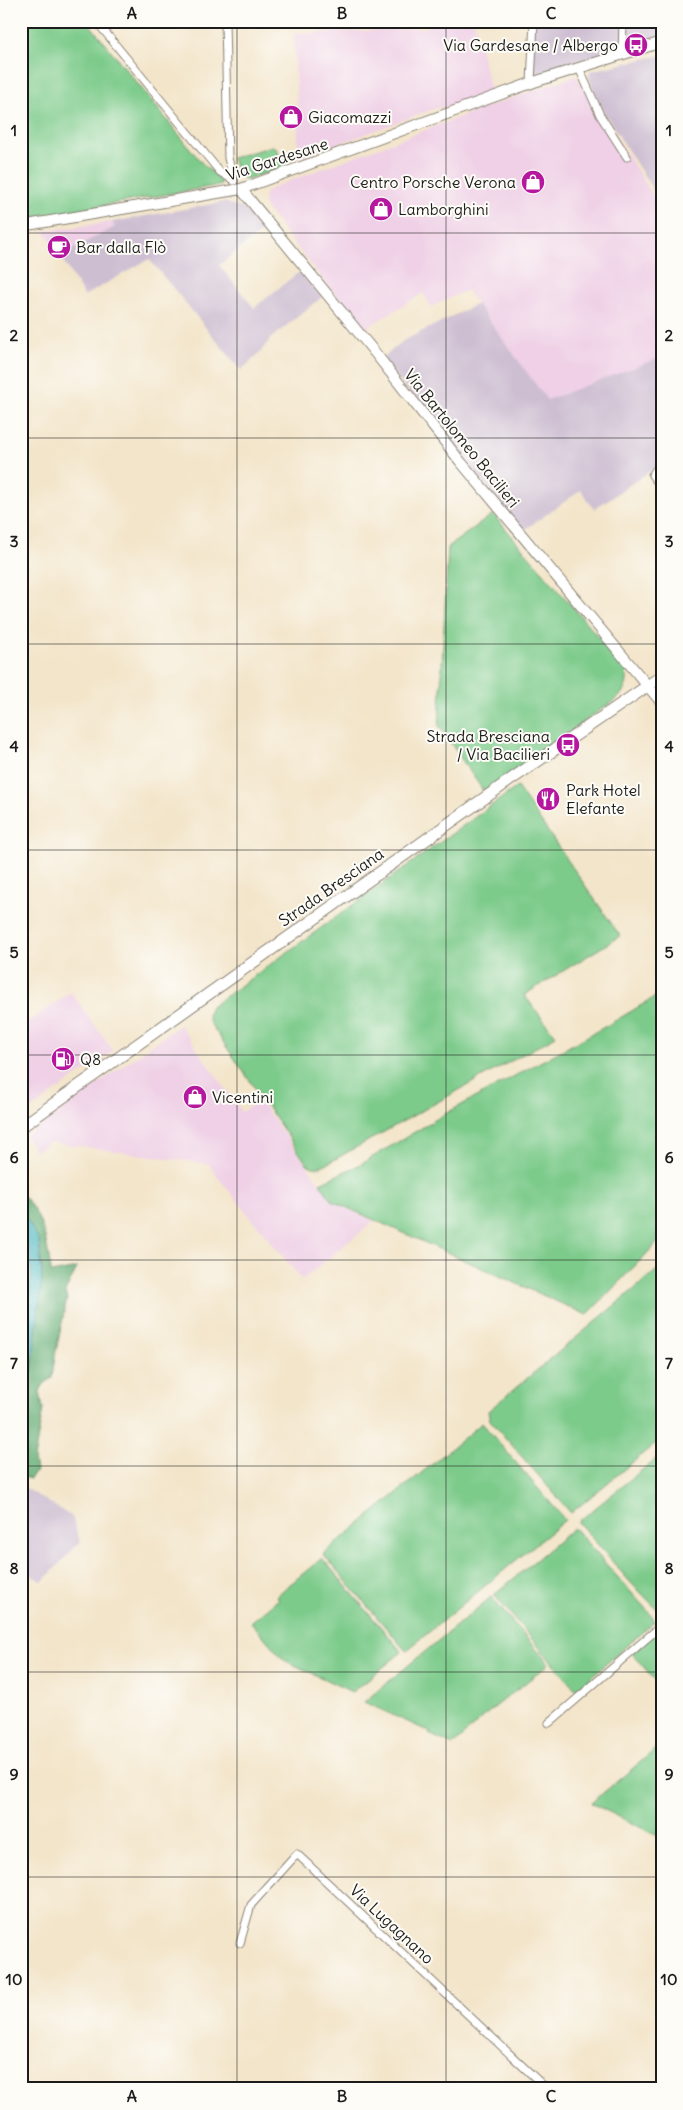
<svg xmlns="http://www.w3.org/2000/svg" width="683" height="2110" viewBox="0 0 683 2110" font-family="Delius,sans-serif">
  <rect width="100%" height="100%" fill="#fdfcf7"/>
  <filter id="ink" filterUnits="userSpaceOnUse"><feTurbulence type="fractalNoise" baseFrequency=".02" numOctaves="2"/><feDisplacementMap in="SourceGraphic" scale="10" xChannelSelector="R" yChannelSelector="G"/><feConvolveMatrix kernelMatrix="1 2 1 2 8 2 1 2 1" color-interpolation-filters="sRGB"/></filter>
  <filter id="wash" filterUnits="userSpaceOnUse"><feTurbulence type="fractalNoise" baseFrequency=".0096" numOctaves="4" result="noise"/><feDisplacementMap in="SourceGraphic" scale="20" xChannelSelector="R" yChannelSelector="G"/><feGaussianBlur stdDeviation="1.12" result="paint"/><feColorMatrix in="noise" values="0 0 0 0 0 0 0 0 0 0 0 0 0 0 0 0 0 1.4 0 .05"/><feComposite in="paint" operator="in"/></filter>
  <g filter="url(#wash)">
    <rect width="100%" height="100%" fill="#f3e5ca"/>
    <!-- built -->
    <g fill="#efd0e6">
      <path d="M 427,21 L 474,21 L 491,92 L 443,109 L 440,107 L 296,159 L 298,136 L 294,34 L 428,28 Z"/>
      <path d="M 576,76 L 662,209 L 662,357 L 545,403 L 467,290 L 431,307 L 423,293 L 363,330 L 265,207 L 264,201 L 266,192 L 276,186 L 489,106 Z"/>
      <path d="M 112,222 L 115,227 L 72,249 L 68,243 L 55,247 L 44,231 Z"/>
      <path d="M 71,992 L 113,1051 L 31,1109 L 21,1099 L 21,1027 Z"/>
      <path d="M 180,1025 L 242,1112 L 259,1099 L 334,1203 L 374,1221 L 302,1280 L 212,1170 L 209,1164 L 49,1142 L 36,1151 L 25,1136 Z"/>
    </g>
    <!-- industrial -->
    <g fill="#cdbed2">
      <path d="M 529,21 L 662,21 L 662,35 L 528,76 Z"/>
      <path d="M 662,55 L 662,204 L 600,106 L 589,78 L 590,71 Z"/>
      <path d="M 224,202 L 244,209 L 265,229 L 219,265 L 254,308 L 299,272 L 322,297 L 270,339 L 259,354 L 241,370 L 149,259 L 84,296 L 55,247 L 68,243 L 72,249 L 115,227 L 112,222 Z"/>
      <path d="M 477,304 L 547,400 L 662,357 L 662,463 L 594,509 L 581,490 L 523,531 L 382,359 L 403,341 Z"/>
      <path d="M 24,1487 L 72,1517 L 80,1542 L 42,1582 L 21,1569 L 21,1510 Z"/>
    </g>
    <!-- green -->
    <g fill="#7dcb8b" stroke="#4c7454">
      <path d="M 21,21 L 87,21 L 201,162 L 221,181 L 220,185 L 21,220 Z"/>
      <path d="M 273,146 L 276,148 L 286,167 L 246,179 L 240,177 L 236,170 L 232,158 Z"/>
      <path d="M 493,514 L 625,668 C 629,681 627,687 619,697 L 484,792 L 439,726 L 448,547 Z"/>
      <path d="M 517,787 L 620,936 L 524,995 L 556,1036 L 330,1162 C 320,1167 312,1171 305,1161 L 210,1023 C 207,1017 208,1013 211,1007 Z"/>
      <path d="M 662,993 L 662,1238 L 587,1315 L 332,1201 L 320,1183 L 361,1164 L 445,1114 L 608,1025 Z"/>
      <path d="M 662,1266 L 662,1438 L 571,1513 L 490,1420 L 488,1411 Z"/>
      <path d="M 482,1423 L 565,1520 L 406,1651 L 323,1554 Z"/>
      <path d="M 658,1457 L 662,1459 L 661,1613 L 631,1583 L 578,1522 Z"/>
      <path d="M 574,1528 L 653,1617 L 654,1622 L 576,1690 L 494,1595 Z"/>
      <path d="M 322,1558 L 402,1652 L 352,1692 L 284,1660 L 251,1622 L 279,1599 L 276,1596 Z"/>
      <path d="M 491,1597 L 549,1664 L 490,1711 L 453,1745 L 429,1734 L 430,1732 L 364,1702 Z"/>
      <path d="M 662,1627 L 662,1689 L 632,1653 Z"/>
      <path d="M 662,1744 L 662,1838 L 591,1803 Z"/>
    </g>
    <!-- forest -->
    <path fill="#66af77" stroke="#41664a" d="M 21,1195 C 43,1212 48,1247 51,1273 L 77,1268 L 65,1292 L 67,1299 L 55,1356 L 52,1378 L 44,1384 L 40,1391 L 43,1409 L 34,1459 L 36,1471 L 30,1479 L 21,1476 L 24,1455 L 42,1269 L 39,1241 L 21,1209 Z"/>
    <!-- water -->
    <path fill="#47b6c0" stroke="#32696e" d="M 21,1209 L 39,1241 L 42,1279 L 21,1466 L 21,1352 L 31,1277 L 29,1250 L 21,1229 Z"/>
  </g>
  <g filter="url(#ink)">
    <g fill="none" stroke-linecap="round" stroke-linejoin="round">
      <!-- street casing -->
      <g stroke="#888073" stroke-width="9">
        <g id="street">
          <path d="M 96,21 L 220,172 L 233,180"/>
          <path d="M 225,21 L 228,158 L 234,181"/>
          <path d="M 622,54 L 623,21"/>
          <path d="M 579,68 L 600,115 L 627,157"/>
          <path d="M 531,83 L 534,21"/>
          <path d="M 662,461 L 652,475 L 662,488"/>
          <path d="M 549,1723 L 662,1625"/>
          <path d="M 240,1943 L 251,1905 L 297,1854 L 547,2089"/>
        </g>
      </g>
      <!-- secondary casing -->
      <g stroke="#888073" stroke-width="12">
        <g id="secondary">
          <path d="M 241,189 L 376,354 L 460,461 L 662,703"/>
          <path d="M 21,226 L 241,189 L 534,82 L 662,42"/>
        </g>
      </g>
      <!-- primary casing -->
      <g stroke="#888073" stroke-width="13">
        <path id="primary" d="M 21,1127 L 510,780 L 662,676"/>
      </g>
      <!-- street -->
      <use href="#street" stroke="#fff" stroke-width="7"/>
      <!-- secondary -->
      <use href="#secondary" stroke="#fff" stroke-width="10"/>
      <!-- primary -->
      <use href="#primary" stroke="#fff" stroke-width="11"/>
    </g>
  </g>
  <!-- grid -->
  <path fill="none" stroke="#1c1c1c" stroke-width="1" stroke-opacity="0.55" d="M 237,21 L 237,2089M 446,21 L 446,2089M 21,233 L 662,233M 21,438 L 662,438M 21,644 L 662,644M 21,850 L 662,850M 21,1055 L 662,1055M 21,1260 L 662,1260M 21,1466 L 662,1466M 21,1672 L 662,1672M 21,1877 L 662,1877"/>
  <!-- icons -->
  <defs>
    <g id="bus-disc" transform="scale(1.25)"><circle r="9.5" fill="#b5179e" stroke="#fdfcf7"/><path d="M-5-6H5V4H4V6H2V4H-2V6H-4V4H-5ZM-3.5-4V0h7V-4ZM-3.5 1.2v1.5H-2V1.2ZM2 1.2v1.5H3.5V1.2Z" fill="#fff"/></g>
    <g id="shop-disc" transform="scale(1.25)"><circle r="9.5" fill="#b5179e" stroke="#fdfcf7"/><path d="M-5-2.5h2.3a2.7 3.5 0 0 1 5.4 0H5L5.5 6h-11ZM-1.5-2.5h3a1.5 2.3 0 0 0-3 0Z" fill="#fff"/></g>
    <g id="cafe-disc" transform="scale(1.25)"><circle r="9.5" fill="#b5179e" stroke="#fdfcf7"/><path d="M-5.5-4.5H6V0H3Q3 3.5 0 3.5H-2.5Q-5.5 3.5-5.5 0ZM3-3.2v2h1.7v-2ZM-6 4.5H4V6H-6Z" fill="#fff"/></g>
    <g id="restaurant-disc" transform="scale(1.25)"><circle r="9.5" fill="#b5179e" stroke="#fdfcf7"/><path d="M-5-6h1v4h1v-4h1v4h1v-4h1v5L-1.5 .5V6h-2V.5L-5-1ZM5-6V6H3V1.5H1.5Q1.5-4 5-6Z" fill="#fff"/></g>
    <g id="fuel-disc" transform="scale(1.25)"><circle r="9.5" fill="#b5179e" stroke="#fdfcf7"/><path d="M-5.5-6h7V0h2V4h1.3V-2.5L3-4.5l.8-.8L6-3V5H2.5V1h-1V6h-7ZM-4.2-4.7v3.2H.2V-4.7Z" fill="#fff"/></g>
  </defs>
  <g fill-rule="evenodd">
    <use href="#bus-disc" x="636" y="45"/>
    <use href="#shop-disc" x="291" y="117"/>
    <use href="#shop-disc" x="533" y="182"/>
    <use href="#shop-disc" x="381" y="209"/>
    <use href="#cafe-disc" x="59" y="247"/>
    <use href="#bus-disc" x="568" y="745"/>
    <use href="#restaurant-disc" x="548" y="799"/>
    <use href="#fuel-disc" x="63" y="1059"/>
    <use href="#shop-disc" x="195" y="1097"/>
  </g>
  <g text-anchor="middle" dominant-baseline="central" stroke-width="4" stroke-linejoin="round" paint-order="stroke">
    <!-- poi labels -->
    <g font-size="16" fill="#1c1c1c" stroke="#fdfcf7" text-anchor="start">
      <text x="618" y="45" text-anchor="end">Via Gardesane / Albergo</text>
      <text x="308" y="117">Giacomazzi</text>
      <text x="516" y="182" text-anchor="end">Centro Porsche Verona</text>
      <text x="398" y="209">Lamborghini</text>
      <text x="76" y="247">Bar dalla Flò</text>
      <text x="550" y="736" text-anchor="end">Strada Bresciana<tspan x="550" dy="18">/ Via Bacilieri</tspan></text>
      <text x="566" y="790">Park Hotel<tspan x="566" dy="18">Elefante</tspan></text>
      <text x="80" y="1059">Q8</text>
      <text x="212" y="1097">Vicentini</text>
    </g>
    <!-- street labels -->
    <g font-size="16" fill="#1c1c1c" stroke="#fdfcf7">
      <text transform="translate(277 159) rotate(-18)">Via Gardesane</text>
      <text transform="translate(462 438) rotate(51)">Via Bartolomeo Bacilieri</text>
      <text transform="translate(331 887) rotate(-35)">Strada Bresciana</text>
      <text transform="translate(392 1924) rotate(43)">Via Lugagnano</text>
    </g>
  </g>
  <!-- margin -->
  <rect width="683" height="2110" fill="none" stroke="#fdfcf7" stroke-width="55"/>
  <rect x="28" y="28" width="628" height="2054" fill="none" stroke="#1c1c1c" stroke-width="2"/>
  <g font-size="16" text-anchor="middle" font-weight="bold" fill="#1c1c1c">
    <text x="132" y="19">A</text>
    <text x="342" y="19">B</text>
    <text x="551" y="19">C</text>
    <text x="14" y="136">1</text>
    <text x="669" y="136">1</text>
    <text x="14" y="341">2</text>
    <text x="669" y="341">2</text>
    <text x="14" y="547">3</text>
    <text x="669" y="547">3</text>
    <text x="14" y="752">4</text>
    <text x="669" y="752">4</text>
    <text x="14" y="958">5</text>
    <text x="669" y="958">5</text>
    <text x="14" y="1163">6</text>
    <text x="669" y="1163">6</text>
    <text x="14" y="1369">7</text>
    <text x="669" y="1369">7</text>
    <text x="14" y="1574">8</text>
    <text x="669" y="1574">8</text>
    <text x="14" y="1780">9</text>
    <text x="669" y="1780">9</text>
    <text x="14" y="1985">10</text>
    <text x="669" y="1985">10</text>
    <text x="132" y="2102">A</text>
    <text x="342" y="2102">B</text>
    <text x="551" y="2102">C</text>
  </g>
</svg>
